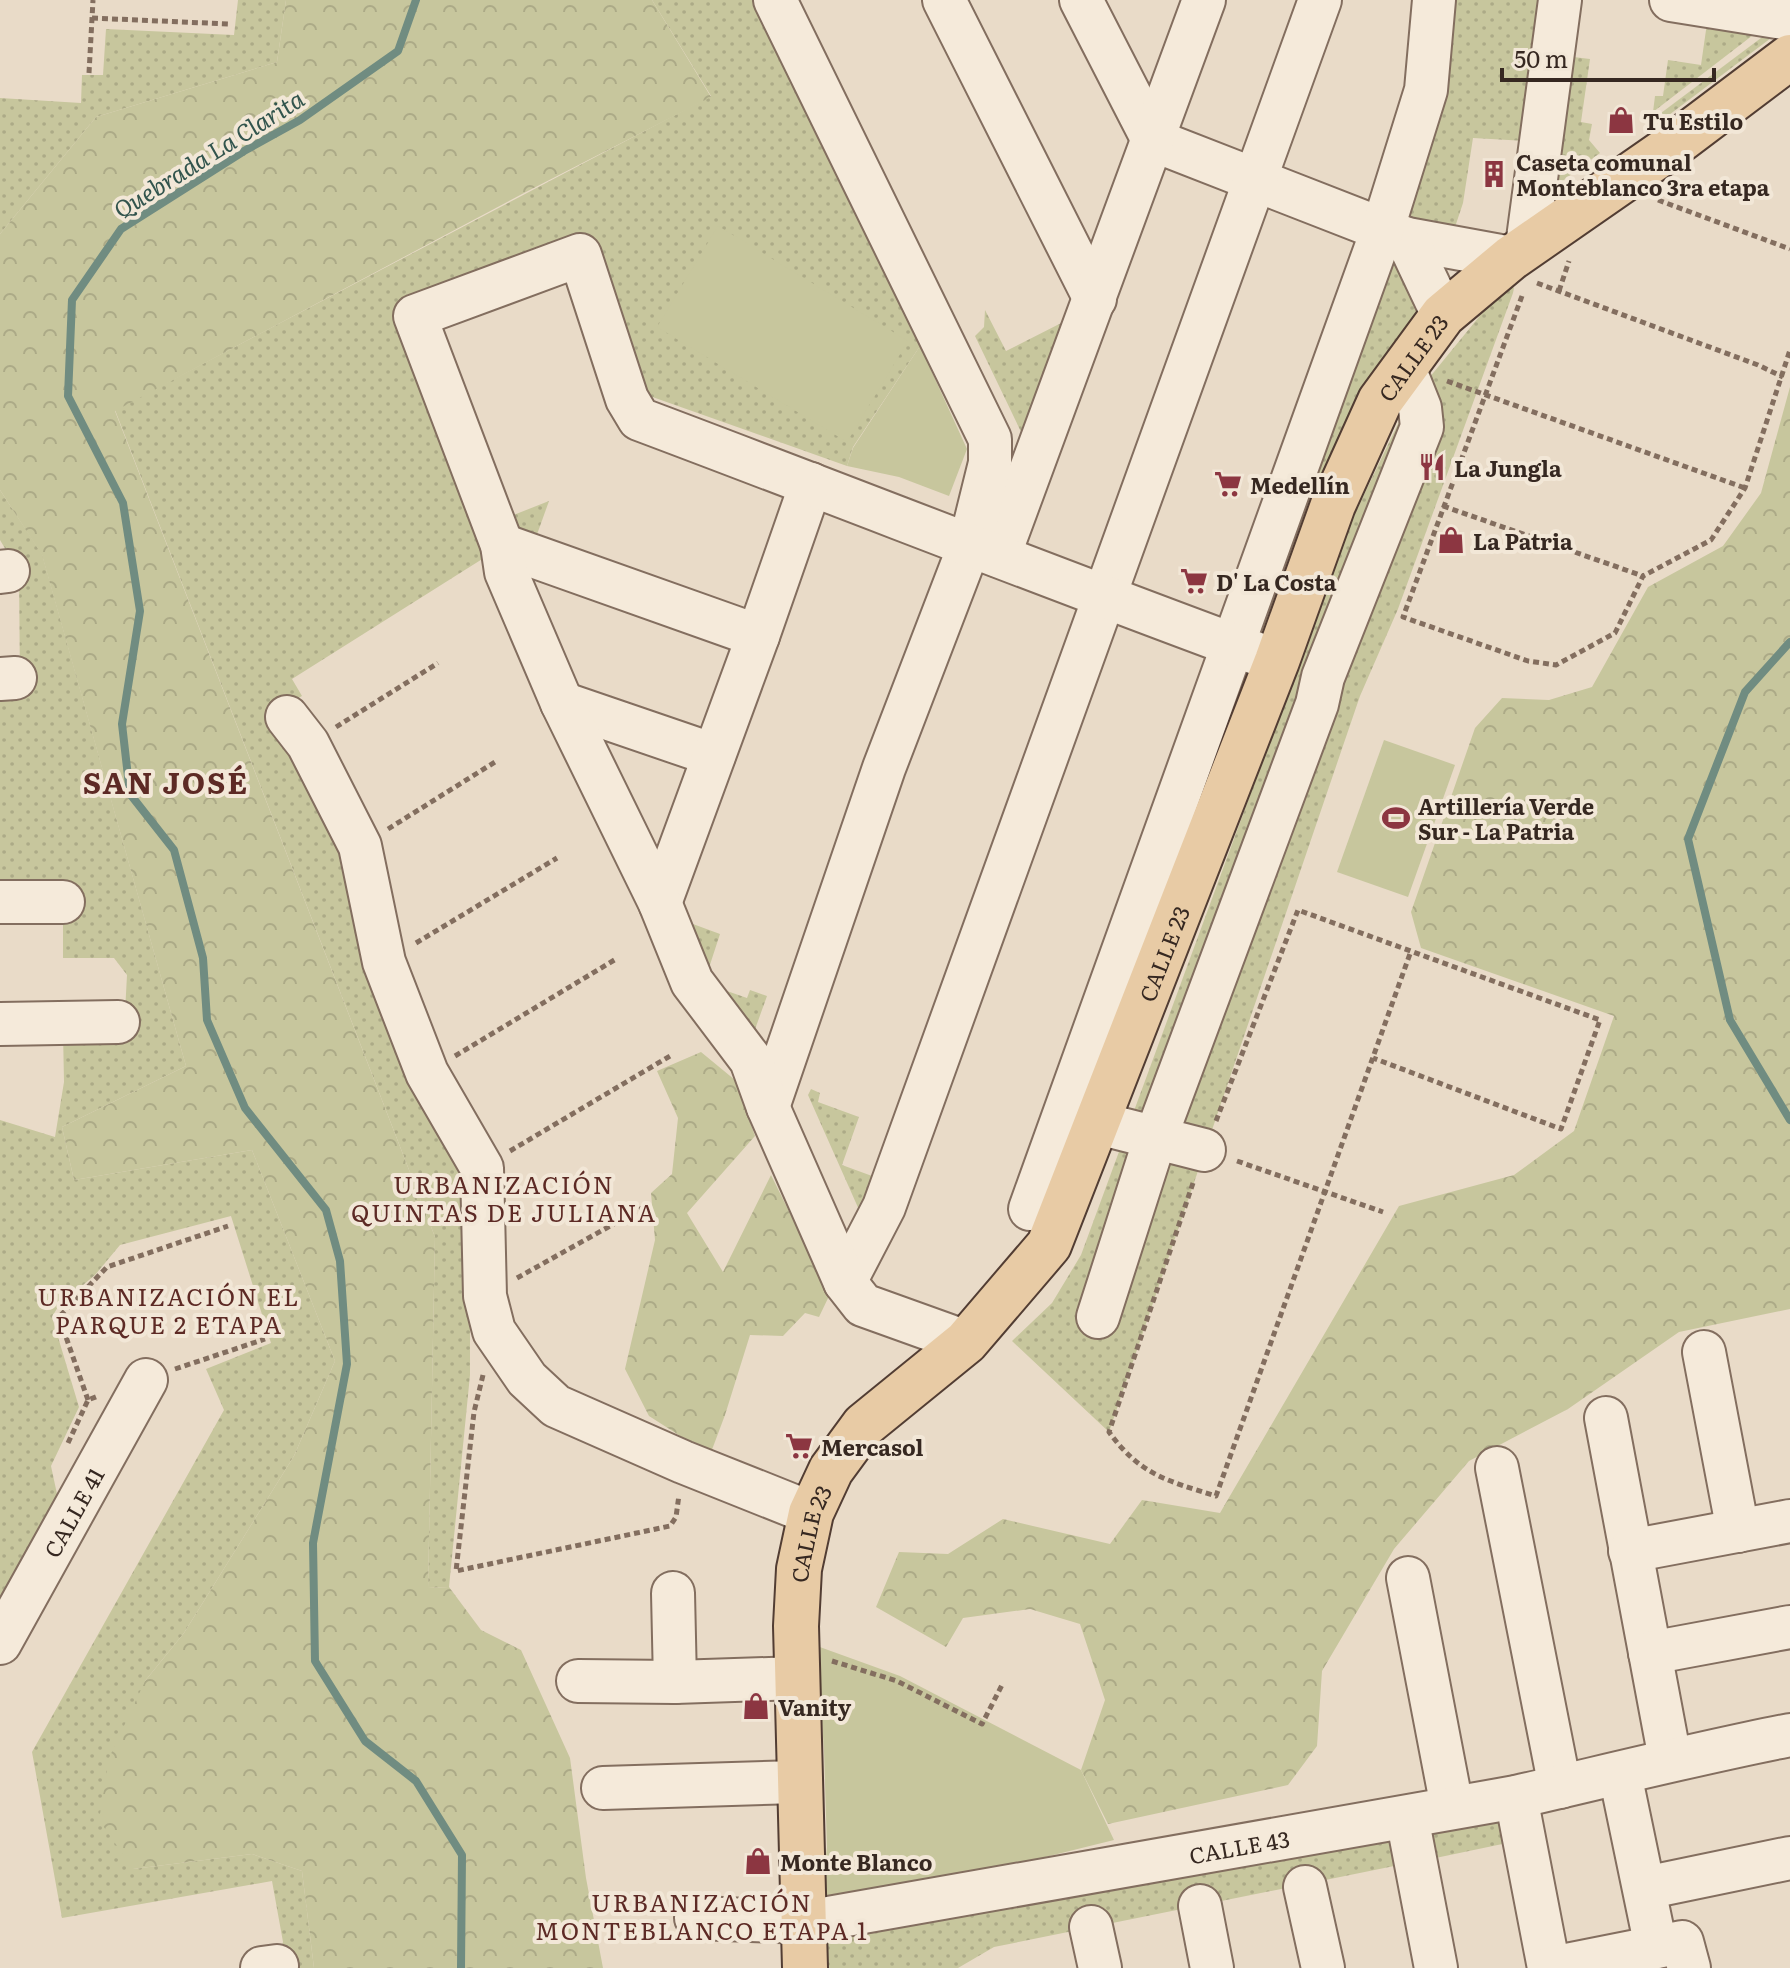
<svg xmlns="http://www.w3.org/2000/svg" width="1790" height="1968" viewBox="0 0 1790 1968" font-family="Literata,serif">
  <defs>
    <pattern id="grass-dots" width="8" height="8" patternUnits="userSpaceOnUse" patternTransform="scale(2)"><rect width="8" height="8" fill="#c7c69d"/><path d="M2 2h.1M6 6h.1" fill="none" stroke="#acaa87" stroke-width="1.8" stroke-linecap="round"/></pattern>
    <pattern id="forest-crowns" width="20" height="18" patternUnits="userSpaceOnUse" patternTransform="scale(2)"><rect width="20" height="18" fill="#c7c69d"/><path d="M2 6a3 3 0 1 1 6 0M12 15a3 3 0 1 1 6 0" fill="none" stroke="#acaa87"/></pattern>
  </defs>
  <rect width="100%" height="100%" fill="#e9dbc8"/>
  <!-- grass -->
  <g fill="url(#grass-dots)">
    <path d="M 238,0 L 286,0 L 277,62 L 96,117 L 0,234 L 0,98 L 81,103 L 82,75 L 103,75 L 106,29 L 234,35 Z"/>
    <path d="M 652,0 L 753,0 L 907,314 L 920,346 L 853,447 L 847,466 L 644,394 L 592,245 L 399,305 L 495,551 L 292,679 L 302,696 L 273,712 L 346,850 L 462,1169 L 470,1298 L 470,1375 L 449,1587 L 428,1588 L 435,1237 L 115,410 L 711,96 Z"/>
    <path d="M 1448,0 L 1546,0 L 1527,141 L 1473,138 L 1463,203 L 1453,233 L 1404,219 Z"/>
    <path d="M 1770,22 L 1653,112 L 1655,96 L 1663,96 L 1668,60 L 1701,65 L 1707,23 Z"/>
    <path d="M 1777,26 L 1775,35 L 1649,130 L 1649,122 Z"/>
    <path d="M 1557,55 L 1590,59 L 1581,122 L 1592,124 L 1589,140 L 1600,153 L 1545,194 Z"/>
    <path d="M 1395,260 L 1426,302 L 1263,640 L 1248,635 L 1388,261 Z"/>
    <path d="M 1510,284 L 1514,288 L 1513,293 L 1398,609 L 1360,696 L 1109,1432 L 1012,1341 L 1052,1303 L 1081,1255 L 1349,526 L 1407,405 L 1505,285 Z"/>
    <path d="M 985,310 L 1006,351 L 1077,315 L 1023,436 L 975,336 L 984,327 Z"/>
    <path d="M 0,490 L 42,554 L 186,1066 L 62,1127 L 74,1180 L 252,1150 L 335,1361 L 294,1456 L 184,1633 L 145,1681 L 133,1869 L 252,1854 L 302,1871 L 314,1968 L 276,1968 L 283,1942 L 272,1881 L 62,1918 L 32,1752 L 224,1410 L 206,1369 L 271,1343 L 231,1216 L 120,1245 L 95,1275 L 59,1305 L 52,1317 L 79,1407 L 51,1466 L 60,1508 L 0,1617 L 0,1120 L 55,1137 L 64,1082 L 63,1032 L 124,1031 L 127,975 L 114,958 L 63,958 L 63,914 L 0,886 L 0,687 L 20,686 L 19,572 L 0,540 Z"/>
    <path d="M 549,501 L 535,540 L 511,537 L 511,516 Z"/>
    <path d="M 674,917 L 720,934 L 704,983 L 747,998 L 750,990 L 767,996 L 749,1046 L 703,983 Z"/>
    <path d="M 811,1089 L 820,1093 L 818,1102 L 859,1117 L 842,1165 L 883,1180 L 868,1230 L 808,1095 Z"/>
    <path d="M 1501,1809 L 1512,1842 L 1426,1860 L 1422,1824 Z"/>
    <path d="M 1394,1827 L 1404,1864 L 994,1947 L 958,1968 L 826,1968 L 827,1942 L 838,1931 Z"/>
  </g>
  <!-- forest -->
  <g fill="url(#forest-crowns)">
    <path d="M 286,0 L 652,0 L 711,97 L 524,193 L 115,411 L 435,1237 L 428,1588 L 449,1587 L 481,1630 L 521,1650 L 570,1758 L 586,1878 L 603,1968 L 314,1968 L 302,1871 L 252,1854 L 133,1869 L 99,1820 L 109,1758 L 145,1681 L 184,1633 L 294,1456 L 335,1361 L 252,1150 L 74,1180 L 62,1127 L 186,1066 L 42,555 L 0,490 L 0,234 L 96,117 L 277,62 Z"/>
    <path d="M 1790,387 L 1790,1309 L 1679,1332 L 1568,1409 L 1469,1461 L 1394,1549 L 1322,1671 L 1317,1746 L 1288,1785 L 1108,1824 L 1081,1770 L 1105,1700 L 1080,1624 L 1030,1609 L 963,1618 L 946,1647 L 876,1607 L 899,1552 L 948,1554 L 1003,1519 L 1110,1544 L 1142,1500 L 1220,1513 L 1399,1206 L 1514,1175 L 1574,1131 L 1614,1016 L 1421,948 L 1411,912 L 1475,728 L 1502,698 L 1549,700 L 1592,687 L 1648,587 L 1723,546 L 1761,493 Z"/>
    <path d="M 701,1052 L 735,1080 L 755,1136 L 687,1213 L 723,1272 L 771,1175 L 830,1294 L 819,1317 L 805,1313 L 783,1336 L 750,1335 L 725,1415 L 710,1455 L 649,1416 L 625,1369 L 655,1240 L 651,1193 L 672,1174 L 678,1118 L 657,1071 Z"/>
  </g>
  <!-- park -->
  <g fill="#c7c69d">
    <path d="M 718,226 L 908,341 L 847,442 L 657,327 Z"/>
    <path d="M 920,346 L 967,449 L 949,496 L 899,477 L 847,466 L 853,448 Z"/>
    <path d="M 1384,740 L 1455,765 L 1408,897 L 1337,872 Z"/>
    <path d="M 817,1646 L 900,1676 L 1081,1770 L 1114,1840 L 830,1910 L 822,1895 L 827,1847 L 824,1751 Z"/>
  </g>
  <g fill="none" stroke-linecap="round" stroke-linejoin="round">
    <!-- stream -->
    <g stroke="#708c81" stroke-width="8">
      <path d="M 416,0 L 398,51 L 300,120 L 244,151 L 121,229 L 72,300 L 68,396 L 123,503 L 140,611 L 122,724 L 130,794 L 174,850 L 203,958 L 207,1020 L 245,1108 L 326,1210 L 340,1261 L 347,1364 L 313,1543 L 315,1661 L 365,1741 L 416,1781 L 462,1855 L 461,1968"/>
      <path d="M 1790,642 L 1745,692 L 1688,839 L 1730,1020 L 1790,1120"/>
    </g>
    <!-- minor casing -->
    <g stroke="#836e5f" stroke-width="46">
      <g id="minor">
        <path d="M 944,0 L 1095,299"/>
        <path d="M 1081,0 L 1153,140 L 1407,239 L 1511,258"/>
        <path d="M 1671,0 L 1790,19"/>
        <path d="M 1407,239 L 1443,315"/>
        <path d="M 1527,246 L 1560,0"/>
        <path d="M 502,545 L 758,636"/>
        <path d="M 999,556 L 1204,0"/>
        <path d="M 0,572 L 8,571"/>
        <path d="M 0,679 L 15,678"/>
        <path d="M 562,703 L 714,755"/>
        <path d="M 287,717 L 308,744 L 360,846 L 384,962 L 427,1073 L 482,1168 L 485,1296 L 494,1331 L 527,1379 L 556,1406 L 683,1462 L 811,1513"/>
        <path d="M 0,902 L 63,902"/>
        <path d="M 660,903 L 758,636 L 811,484"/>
        <path d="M 0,1024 L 118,1022"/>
        <path d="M 768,1107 L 884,768 L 970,544 L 990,463 L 990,439 L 775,0"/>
        <path d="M 1098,1123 L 1204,1150"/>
        <path d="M 1030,1209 L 1383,228 L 1426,90 L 1434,0"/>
        <path d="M 845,1282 L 884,1207 L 1320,0"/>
        <path d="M 1098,1317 L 1155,1139 L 1317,704 L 1323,677 L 1422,427 L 1420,408 L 1404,368"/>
        <path d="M 966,1342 L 863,1305 L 845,1282 L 768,1107 L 751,1060 L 692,982 L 660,903 L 562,703 L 506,572 L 502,545 L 415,316 L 580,255 L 627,399 L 639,419 C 852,499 1064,583 1277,661"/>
        <path d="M 1704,1352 L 1738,1531"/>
        <path d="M 1606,1418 L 1670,1759"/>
        <path d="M 1497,1468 L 1560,1787"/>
        <path d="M 1630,1551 L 1790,1521"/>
        <path d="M 1408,1578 L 1452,1807"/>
        <path d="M 673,1593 L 675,1682"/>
        <path id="s1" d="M 0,1643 L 146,1380"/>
        <path d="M 1650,1653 L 1790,1627"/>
        <path d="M 578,1681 L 675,1682 L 798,1678"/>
        <path d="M 1620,1774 L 1656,1947"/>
        <path d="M 603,1788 L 798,1782"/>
        <path d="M 1516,1797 L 1549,1968"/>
        <path d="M 1407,1817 L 1436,1968"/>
        <path d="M 1305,1887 L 1323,1968"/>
        <path d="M 1645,1888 L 1790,1858"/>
        <path d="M 1200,1906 L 1212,1968"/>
        <path id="s2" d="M 696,1918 L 806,1922 L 1516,1797 C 1607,1776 1698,1753 1790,1735"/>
        <path d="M 1091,1927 L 1100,1968"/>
        <path d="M 262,1968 L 277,1966"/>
        <path d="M 1551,1968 L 1682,1942 L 1689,1968"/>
      </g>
    </g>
    <!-- major casing -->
    <g stroke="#523d33" stroke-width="48">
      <g id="major">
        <path id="s3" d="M 805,1968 L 796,1626 L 799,1569 L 811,1513 L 831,1470 L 864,1425 L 966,1342 L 1049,1245 L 1277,661 L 1333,505 L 1380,401 L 1443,315 L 1511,258 L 1668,149 L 1790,57"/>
      </g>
    </g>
    <!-- path -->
    <g stroke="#836e5f" stroke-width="5" stroke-dasharray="6 4" stroke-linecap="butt">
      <path d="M 92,18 L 228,24"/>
      <path d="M 89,73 L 93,0"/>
      <path d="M 1658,200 L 1790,249"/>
      <path d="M 1537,283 L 1758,365 L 1783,377"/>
      <path d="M 1559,291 L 1569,261"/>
      <path d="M 1522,296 L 1403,617 L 1528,661 L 1556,665 L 1615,633 L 1643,576 L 1711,540 L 1745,488 L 1790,350"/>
      <path d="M 1447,381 L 1745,488"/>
      <path d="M 1443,506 L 1643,576"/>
      <path d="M 336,727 L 438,663"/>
      <path d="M 388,829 L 495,762"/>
      <path d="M 416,943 L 557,858"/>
      <path d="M 455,1056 L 616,959"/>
      <path d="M 1216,1121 L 1298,910 L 1600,1020 L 1561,1129 L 1373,1058"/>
      <path d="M 510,1151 L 670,1056"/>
      <path d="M 1237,1161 L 1383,1212"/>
      <path d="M 1193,1183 L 1109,1432 C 1140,1475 1168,1481 1216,1496 L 1411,951"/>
      <path d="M 517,1278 L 644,1207"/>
      <path d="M 175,1369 L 265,1339"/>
      <path d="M 483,1375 L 474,1412 L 456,1571 L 670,1526 L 676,1517 L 679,1495"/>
      <path d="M 88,1400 L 59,1317 L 107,1267 L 228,1226"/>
      <path d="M 68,1443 L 88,1400 L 98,1396"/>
      <path d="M 832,1661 L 897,1681 L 982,1724 L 1002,1685"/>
    </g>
    <!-- minor -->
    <use href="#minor" stroke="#f5eada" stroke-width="42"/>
    <!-- major -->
    <use href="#major" stroke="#e8cba5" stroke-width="44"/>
  </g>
  <!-- icons -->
  <defs>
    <g id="shop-bare" transform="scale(2.16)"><path d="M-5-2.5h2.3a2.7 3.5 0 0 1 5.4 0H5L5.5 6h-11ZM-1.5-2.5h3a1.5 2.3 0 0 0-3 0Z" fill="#8c3641" stroke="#f2e7d7" stroke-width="2.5" paint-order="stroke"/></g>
    <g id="building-bare" transform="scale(2.16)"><path d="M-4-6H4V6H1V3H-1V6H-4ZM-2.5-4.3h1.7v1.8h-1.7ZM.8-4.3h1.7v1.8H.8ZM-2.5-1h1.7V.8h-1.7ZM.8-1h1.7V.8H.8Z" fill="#8c3641" stroke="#f2e7d7" stroke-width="2.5" paint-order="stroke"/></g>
    <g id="restaurant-bare" transform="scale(2.16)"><path d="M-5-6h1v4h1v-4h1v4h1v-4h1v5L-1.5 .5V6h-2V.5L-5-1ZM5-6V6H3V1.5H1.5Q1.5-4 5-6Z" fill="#8c3641" stroke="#f2e7d7" stroke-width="2.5" paint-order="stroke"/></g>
    <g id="supermarket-bare" transform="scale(2.16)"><path d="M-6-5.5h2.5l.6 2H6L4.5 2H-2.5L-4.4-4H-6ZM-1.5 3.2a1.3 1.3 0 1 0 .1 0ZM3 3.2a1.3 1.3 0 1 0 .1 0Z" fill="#8c3641" stroke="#f2e7d7" stroke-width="2.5" paint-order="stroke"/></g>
    <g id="stadium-bare" transform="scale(2.16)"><path d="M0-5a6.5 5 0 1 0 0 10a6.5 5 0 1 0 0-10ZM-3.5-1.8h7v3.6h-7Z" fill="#8c3641" stroke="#f2e7d7" stroke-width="2.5" paint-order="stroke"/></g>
  </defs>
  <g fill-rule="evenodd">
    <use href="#shop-bare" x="1621" y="120"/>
    <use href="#building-bare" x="1494" y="174"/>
    <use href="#restaurant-bare" x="1432" y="467"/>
    <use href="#supermarket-bare" x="1228" y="484"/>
    <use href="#shop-bare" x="1451" y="540"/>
    <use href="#supermarket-bare" x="1194" y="581"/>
    <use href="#stadium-bare" x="1396" y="818"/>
    <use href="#supermarket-bare" x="799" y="1446"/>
    <use href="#shop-bare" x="756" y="1706"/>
    <use href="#shop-bare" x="758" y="1861"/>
  </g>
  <g text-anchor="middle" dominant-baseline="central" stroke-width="8" stroke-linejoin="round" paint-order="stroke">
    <!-- poi labels -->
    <g font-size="22" font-weight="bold" fill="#362821" stroke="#f2e7d7" text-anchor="start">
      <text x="1643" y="120">Tu Estilo</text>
      <text x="1516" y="161">Caseta comunal<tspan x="1516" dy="25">Monteblanco 3ra etapa</tspan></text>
      <text x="1454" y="467">La Jungla</text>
      <text x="1250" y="484">Medellín</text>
      <text x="1473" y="540">La Patria</text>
      <text x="1216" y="581">D' La Costa</text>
      <text x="1418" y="805">Artillería Verde<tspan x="1418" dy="25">Sur - La Patria</tspan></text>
      <text x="821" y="1446">Mercasol</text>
      <text x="778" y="1706">Vanity</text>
      <text x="780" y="1861">Monte Blanco</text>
    </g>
    <!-- street labels -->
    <g font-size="22" fill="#362821" stroke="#f2e7d7">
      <text stroke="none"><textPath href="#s3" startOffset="1780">CALLE 23</textPath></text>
      <text stroke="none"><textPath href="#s3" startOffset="1132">CALLE 23</textPath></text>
      <text stroke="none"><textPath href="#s1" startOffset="150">CALLE 41</textPath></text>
      <text stroke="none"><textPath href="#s3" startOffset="436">CALLE 23</textPath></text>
      <text stroke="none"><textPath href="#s2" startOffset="550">CALLE 43</textPath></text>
    </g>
    <!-- water labels -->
    <g font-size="24" font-style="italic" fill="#32544d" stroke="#f2e7d7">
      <text transform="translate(208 153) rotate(-32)">Quebrada La Clarita</text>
    </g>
    <!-- neighbourhood labels -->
    <g font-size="24" letter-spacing="2" fill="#5d2a25" stroke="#f2e7d7">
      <text x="504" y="1183">URBANIZACIÓN<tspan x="504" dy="28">QUINTAS DE JULIANA</tspan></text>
      <text x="169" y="1295">URBANIZACIÓN EL<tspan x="169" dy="28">PARQUE 2 ETAPA</tspan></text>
      <text x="702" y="1901">URBANIZACIÓN<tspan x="702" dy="28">MONTEBLANCO ETAPA 1</tspan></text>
    </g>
    <!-- district labels -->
    <g font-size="30" font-weight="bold" letter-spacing="2" fill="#5d2a25" stroke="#f2e7d7">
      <text x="166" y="781">SAN JOSÉ</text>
    </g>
  </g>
  <!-- scale -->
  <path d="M1502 68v12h212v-12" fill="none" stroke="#362821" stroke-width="4"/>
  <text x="1514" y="68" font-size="24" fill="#362821" stroke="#f2e7d7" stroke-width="6" paint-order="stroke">50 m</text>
</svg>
